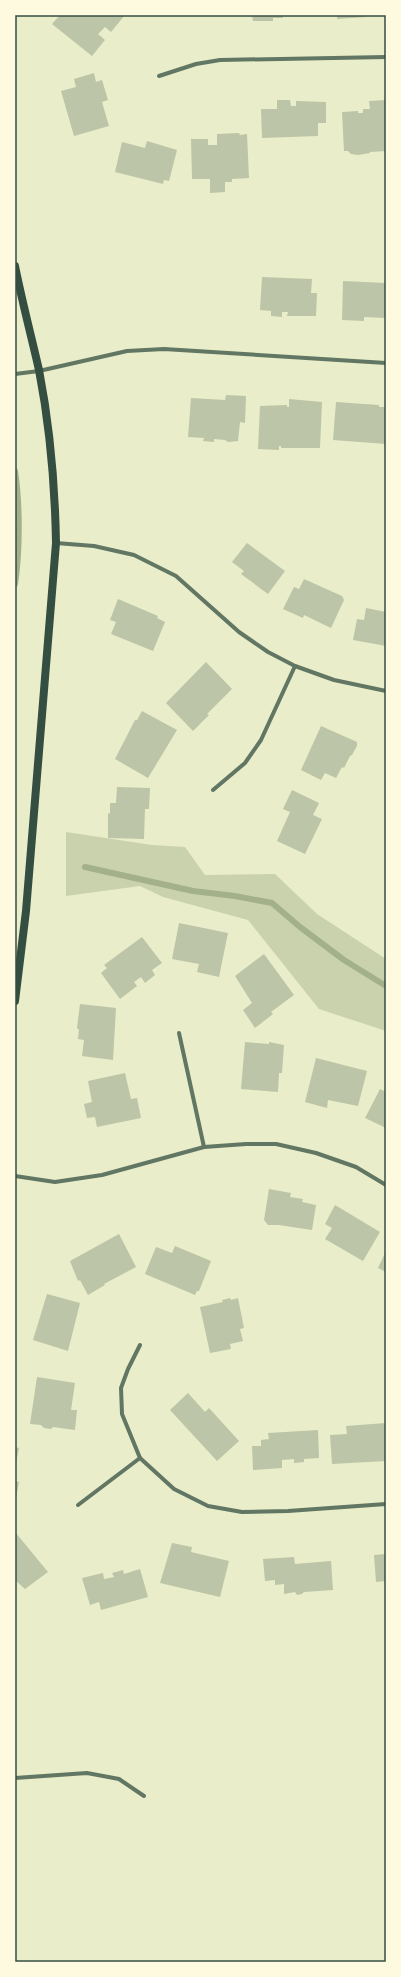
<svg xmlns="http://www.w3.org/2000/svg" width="401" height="1977" viewBox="0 0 401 1977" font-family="'Roboto Serif',serif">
  <rect width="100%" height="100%" fill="#e9edc9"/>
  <!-- green -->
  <path fill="#cad2ad" d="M 66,832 L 152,845 L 185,847 L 205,875 L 275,874 L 317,914 L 386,959 L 386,1031 L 319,1009 L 248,920 L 163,897 L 140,886 L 66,896 Z"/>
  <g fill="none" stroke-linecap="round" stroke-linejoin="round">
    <!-- stream -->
    <g stroke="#a3b18a" stroke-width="6">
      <path d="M 15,471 C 20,504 20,551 15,584"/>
      <path d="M 85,867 L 193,891 L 235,896 L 272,903 L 300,927 L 344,960 L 386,986"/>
    </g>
  </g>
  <!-- building -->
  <g fill="#bcc5a7">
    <path d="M 60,15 L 125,15 L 111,32 L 105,27 L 98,34 L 105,40 L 92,56 L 52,24 Z"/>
    <path d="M 252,15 L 283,15 L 283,18 L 273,18 L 273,21 L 253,21 Z"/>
    <path d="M 337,15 L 366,15 L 366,17 L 337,19 Z"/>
    <path d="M 94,73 L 96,82 L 102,80 L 108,100 L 102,102 L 109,126 L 74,136 L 61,91 L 76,87 L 74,79 Z"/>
    <path d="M 277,100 L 290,100 L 291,106 L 296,106 L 296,101 L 326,102 L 326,123 L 318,123 L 318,136 L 262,138 L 261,109 L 277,109 Z"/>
    <path d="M 386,100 L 386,151 L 370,152 L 370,153 L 358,155 L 351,154 L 348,151 L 344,151 L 342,112 L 358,111 L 358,113 L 363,113 L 363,109 L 370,109 L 369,101 Z"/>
    <path d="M 239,133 L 240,135 L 247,134 L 249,178 L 232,179 L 232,182 L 225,182 L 225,192 L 210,193 L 210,179 L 192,179 L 191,139 L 208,139 L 208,145 L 217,145 L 217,134 Z"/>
    <path d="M 147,141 L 177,150 L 169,181 L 164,180 L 163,184 L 115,172 L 122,142 L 145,148 Z"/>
    <path d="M 262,277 L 312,279 L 311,293 L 317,293 L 316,316 L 287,316 L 288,312 L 282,312 L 282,317 L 271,316 L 271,311 L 260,310 Z"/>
    <path d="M 343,281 L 385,283 L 386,318 L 364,317 L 364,321 L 342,320 Z"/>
    <path d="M 226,395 L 246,396 L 245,423 L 240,422 L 238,441 L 228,442 L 225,440 L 214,439 L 214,442 L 203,441 L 204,438 L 188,437 L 191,398 L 225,400 Z"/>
    <path d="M 289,399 L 322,402 L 320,448 L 281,448 L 281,446 L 279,446 L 279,450 L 258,449 L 260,406 L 287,405 L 287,407 L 289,407 Z"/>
    <path d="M 336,402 L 379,405 L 379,407 L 386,407 L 386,444 L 333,440 Z"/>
    <path d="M 247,543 L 285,571 L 268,594 L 241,574 L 244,571 L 232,562 Z"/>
    <path d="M 304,579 L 342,596 L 344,600 L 331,628 L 304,615 L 303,618 L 283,609 L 294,587 L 299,589 Z"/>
    <path d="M 118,599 L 158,616 L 157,618 L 165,622 L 153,651 L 111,634 L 116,622 L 110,620 Z"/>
    <path d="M 366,608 L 386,612 L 386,646 L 353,640 L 357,619 L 364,620 Z"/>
    <path d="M 206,662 L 232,689 L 207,714 L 209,715 L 193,731 L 166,703 Z"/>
    <path d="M 142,711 L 177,730 L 148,778 L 115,759 L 135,720 L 137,720 Z"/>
    <path d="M 321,726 L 357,742 L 357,746 L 352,755 L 350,756 L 344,768 L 342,767 L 336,778 L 325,773 L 321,780 L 301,770 Z"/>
    <path d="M 117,787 L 150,788 L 149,809 L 145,809 L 144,839 L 108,838 L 108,814 L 110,813 L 110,803 L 116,803 Z"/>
    <path d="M 292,790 L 319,803 L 313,815 L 322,819 L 305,854 L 277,841 L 290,812 L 283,809 Z"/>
    <path d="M 179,923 L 228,933 L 219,977 L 197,972 L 199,964 L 172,959 Z"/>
    <path d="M 142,937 L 162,963 L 152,970 L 155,975 L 145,983 L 141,977 L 134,982 L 137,986 L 120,999 L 101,973 L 107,968 L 104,965 Z"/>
    <path d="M 264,954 L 294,995 L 271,1012 L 273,1014 L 255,1028 L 243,1010 L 252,1003 L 235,976 Z"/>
    <path d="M 80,1004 L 116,1008 L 113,1060 L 82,1056 L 84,1040 L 78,1039 L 79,1030 L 77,1028 Z"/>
    <path d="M 245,1042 L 269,1044 L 269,1042 L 284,1045 L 282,1073 L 279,1073 L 278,1092 L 241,1089 Z"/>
    <path d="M 316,1058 L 367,1071 L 358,1106 L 328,1100 L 327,1108 L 305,1102 Z"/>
    <path d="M 125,1073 L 131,1099 L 137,1098 L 141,1118 L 97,1127 L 95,1117 L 87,1118 L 84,1104 L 92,1102 L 88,1081 Z"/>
    <path d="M 380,1089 L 386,1092 L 386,1128 L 365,1118 Z"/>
    <path d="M 269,1189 L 291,1193 L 290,1197 L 303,1199 L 302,1202 L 316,1205 L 312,1230 L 279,1225 L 268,1225 L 264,1220 Z"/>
    <path d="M 335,1205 L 380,1232 L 363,1261 L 325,1239 L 332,1228 L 325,1224 Z"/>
    <path d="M 119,1234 L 136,1267 L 104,1284 L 105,1285 L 88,1295 L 80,1280 L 78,1281 L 70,1261 Z"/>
    <path d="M 175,1246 L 211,1261 L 199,1291 L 197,1291 L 195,1295 L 145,1274 L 156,1247 L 172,1253 Z"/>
    <path d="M 386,1251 L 386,1272 L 378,1268 Z"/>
    <path d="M 47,1294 L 80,1303 L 68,1351 L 33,1340 Z"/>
    <path d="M 230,1298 L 231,1300 L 238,1298 L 244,1328 L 240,1329 L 243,1341 L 230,1344 L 231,1349 L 210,1353 L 200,1307 L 223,1302 L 222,1300 Z"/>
    <path d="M 37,1377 L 75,1383 L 71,1410 L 77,1410 L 75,1430 L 53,1427 L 51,1429 L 44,1428 L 41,1425 L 30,1424 Z"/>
    <path d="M 188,1393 L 205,1412 L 209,1408 L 239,1441 L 217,1461 L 170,1410 Z"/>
    <path d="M 386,1423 L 386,1461 L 332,1464 L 330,1435 L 347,1434 L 346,1426 Z"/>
    <path d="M 318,1430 L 319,1458 L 304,1459 L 304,1462 L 294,1463 L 294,1459 L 282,1460 L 282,1468 L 253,1470 L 252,1446 L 261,1446 L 261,1440 L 269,1439 L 268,1433 Z"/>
    <path d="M 15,1447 L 19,1448 L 16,1463 L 15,1463 Z"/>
    <path d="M 15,1481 L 19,1482 L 16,1498 L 15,1498 Z"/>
    <path d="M 15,1532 L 48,1572 L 25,1589 L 15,1580 Z"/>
    <path d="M 172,1543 L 192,1547 L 191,1552 L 229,1561 L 220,1597 L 160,1583 Z"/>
    <path d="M 386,1554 L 386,1581 L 376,1582 L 374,1555 Z"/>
    <path d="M 294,1557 L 295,1564 L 331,1561 L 333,1590 L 304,1592 L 302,1594 L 297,1595 L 295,1592 L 284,1594 L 284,1584 L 275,1585 L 275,1580 L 265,1581 L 263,1559 Z"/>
    <path d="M 140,1569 L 148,1597 L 101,1610 L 99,1602 L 90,1605 L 82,1578 L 103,1573 L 104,1579 L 114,1577 L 112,1573 L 123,1570 L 124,1574 Z"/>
  </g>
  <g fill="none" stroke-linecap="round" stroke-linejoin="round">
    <!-- minor -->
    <g stroke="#617663" stroke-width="4">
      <path d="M 159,76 L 196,64 L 220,60 L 386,57"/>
      <path d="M 15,374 L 39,371 L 127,351 L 164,349 L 386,363"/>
      <path d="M 56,543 L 94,546 L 134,555 L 176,576 L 239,632 L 268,652 L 295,666 L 334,680 L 386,691"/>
      <path d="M 213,790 L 245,763 L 261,740 L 295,666"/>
      <path d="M 179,1033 L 204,1147"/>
      <path d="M 15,1176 L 55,1182 L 102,1175 L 204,1147 L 246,1144 L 276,1144 L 316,1153 L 356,1167 L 386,1185"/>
      <path d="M 140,1345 L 128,1369 L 121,1388 L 122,1414 L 140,1458 L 174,1489 L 208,1506 L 242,1512 L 288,1511 L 386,1504"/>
      <path d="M 78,1505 L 140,1458"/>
      <path d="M 15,1778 L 87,1773 L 119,1779 L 144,1796"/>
    </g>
    <!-- secondary -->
    <path stroke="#344e41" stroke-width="8" d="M 15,266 C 22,301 31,335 39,370 C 50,427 55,485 56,543 L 26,911 L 15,1001"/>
  </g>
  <!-- border -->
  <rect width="401" height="1977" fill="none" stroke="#fefae0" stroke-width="32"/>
  <rect x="16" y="16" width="369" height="1945" fill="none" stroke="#344e41" stroke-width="1.5"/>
</svg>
